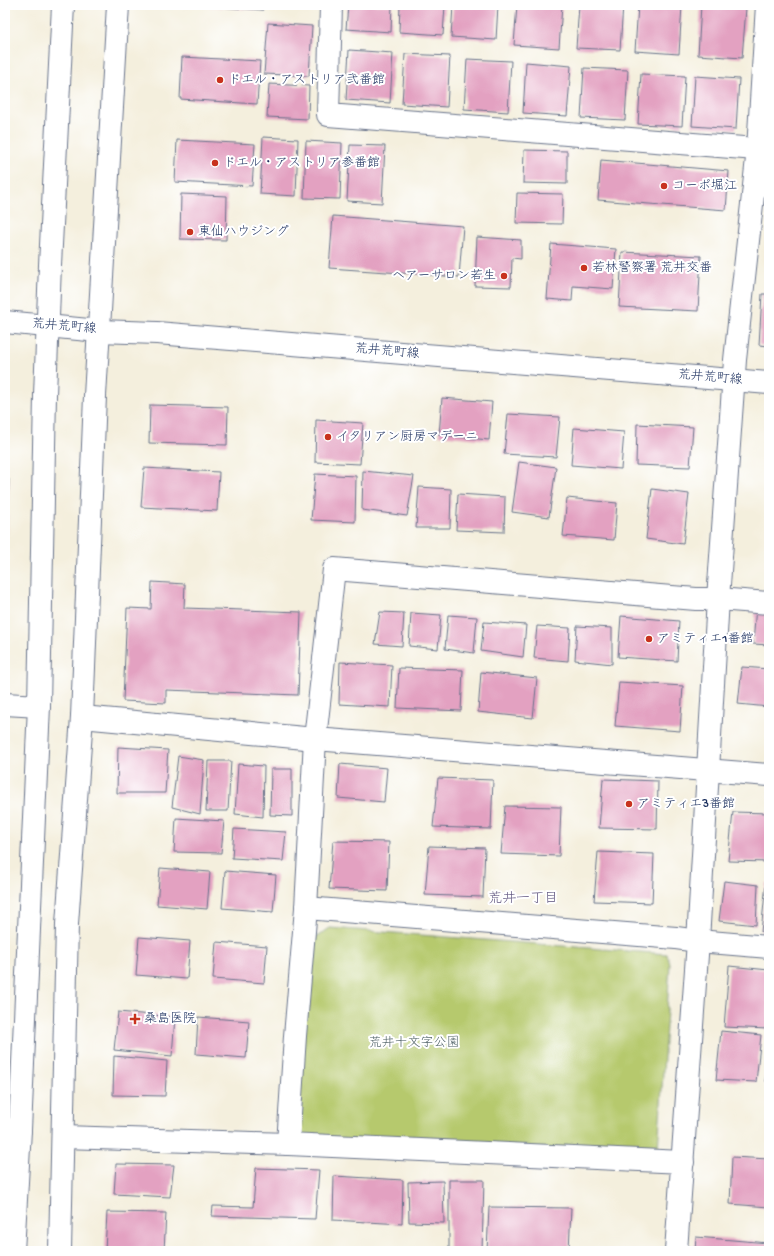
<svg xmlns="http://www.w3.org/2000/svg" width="774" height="1256" viewBox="0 0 774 1256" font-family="'Gochi Hand','Klee One',sans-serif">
  <rect width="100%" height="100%" fill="#fff"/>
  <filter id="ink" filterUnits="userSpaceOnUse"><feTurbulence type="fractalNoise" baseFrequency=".025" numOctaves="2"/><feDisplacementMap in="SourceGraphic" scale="8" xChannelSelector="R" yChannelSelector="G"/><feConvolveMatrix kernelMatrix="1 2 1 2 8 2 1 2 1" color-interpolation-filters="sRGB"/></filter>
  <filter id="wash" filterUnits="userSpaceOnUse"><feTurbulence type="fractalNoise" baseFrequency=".012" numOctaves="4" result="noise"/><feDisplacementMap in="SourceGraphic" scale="16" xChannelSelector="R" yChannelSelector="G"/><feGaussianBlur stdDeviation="0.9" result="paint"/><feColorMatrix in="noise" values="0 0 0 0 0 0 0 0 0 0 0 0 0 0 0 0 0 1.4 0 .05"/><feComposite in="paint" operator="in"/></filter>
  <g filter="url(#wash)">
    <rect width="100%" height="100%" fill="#f4efdd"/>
    <!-- green -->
    <path fill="#b6c96d" stroke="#687c66" d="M 330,928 L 667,954 L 670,964 L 658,1150 L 648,1161 L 307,1146 L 296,1119 L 307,943 Z"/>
    <g id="blocks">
      <!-- building -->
      <g fill="#e3a1c1">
        <path d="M 202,5 L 263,5 L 263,10 L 202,6 Z"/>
        <path d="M 277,5 L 318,5 L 318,8 L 277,6 Z"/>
        <path d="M 348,5 L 392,5 L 391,32 L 346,29 Z"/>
        <path d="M 400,5 L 445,5 L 443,35 L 399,32 Z"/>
        <path d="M 453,5 L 498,5 L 496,40 L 451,37 Z"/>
        <path d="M 517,5 L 562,5 L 559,48 L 514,45 Z"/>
        <path d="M 579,5 L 623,5 L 620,50 L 576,48 Z"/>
        <path d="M 638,5 L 682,5 L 679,54 L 635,51 Z"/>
        <path d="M 701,5 L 746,8 L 742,58 L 698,55 Z"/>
        <path d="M 268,23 L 312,26 L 309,76 L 264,74 Z"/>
        <path d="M 349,50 L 393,53 L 390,103 L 346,100 Z"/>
        <path d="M 405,54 L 450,56 L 447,107 L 402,104 Z"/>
        <path d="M 182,57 L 260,61 L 257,104 L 180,99 Z"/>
        <path d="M 467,59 L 511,61 L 508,112 L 464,109 Z"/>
        <path d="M 526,62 L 571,66 L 567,116 L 523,113 Z"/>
        <path d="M 584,68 L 628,70 L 625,120 L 581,118 Z"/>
        <path d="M 641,74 L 685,76 L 682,126 L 638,124 Z"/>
        <path d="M 695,76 L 739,79 L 736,129 L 692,126 Z"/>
        <path d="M 269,84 L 309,86 L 308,119 L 267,117 Z"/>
        <path d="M 263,137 L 298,139 L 296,196 L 260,194 Z"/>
        <path d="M 177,140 L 255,144 L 252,186 L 175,182 Z"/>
        <path d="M 306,141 L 342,143 L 340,199 L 304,198 Z"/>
        <path d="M 350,145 L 385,146 L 382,203 L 347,201 Z"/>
        <path d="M 524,150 L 567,151 L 567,184 L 523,183 Z"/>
        <path d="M 601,160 L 729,171 L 726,210 L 598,200 Z"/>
        <path d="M 517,193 L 563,194 L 562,224 L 516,223 Z"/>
        <path d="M 181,194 L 227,196 L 226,240 L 180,239 Z"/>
        <path d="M 333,216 L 463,226 L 459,277 L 329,268 Z"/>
        <path d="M 477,237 L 521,240 L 521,259 L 512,258 L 511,287 L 475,286 Z"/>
        <path d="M 551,244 L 616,249 L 613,289 L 573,286 L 572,301 L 547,299 Z"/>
        <path d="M 622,252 L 701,256 L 698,311 L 619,307 Z"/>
        <path d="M 762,294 L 769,294 L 769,346 L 759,345 Z"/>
        <path d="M 442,398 L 492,402 L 489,440 L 439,435 Z"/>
        <path d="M 150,405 L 228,407 L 227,445 L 149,443 Z"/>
        <path d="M 508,414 L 560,417 L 556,457 L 504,454 Z"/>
        <path d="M 316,420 L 363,423 L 360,464 L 315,462 Z"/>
        <path d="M 637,424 L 693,427 L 690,467 L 636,465 Z"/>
        <path d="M 574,428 L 624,432 L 621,469 L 571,465 Z"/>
        <path d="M 519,462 L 556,467 L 549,517 L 512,512 Z"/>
        <path d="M 144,468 L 219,472 L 217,511 L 141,507 Z"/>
        <path d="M 363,471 L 414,476 L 407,516 L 362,510 Z"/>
        <path d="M 315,474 L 356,476 L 355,522 L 311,520 Z"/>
        <path d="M 5,478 L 9,479 L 7,539 L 5,539 Z"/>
        <path d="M 419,487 L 451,489 L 450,528 L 416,528 Z"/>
        <path d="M 652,489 L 689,494 L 683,544 L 646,539 Z"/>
        <path d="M 458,494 L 505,497 L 504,532 L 456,530 Z"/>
        <path d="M 567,498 L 617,503 L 614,540 L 563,536 Z"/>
        <path d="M 152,582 L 185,584 L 184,608 L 301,612 L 298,695 L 166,690 L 166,703 L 123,701 L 127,608 L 151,609 Z"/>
        <path d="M 756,606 L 769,607 L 769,645 L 753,644 Z"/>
        <path d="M 380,612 L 404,613 L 402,646 L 375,644 Z"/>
        <path d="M 411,613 L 441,615 L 438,649 L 409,646 Z"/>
        <path d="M 448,615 L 477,617 L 474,653 L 445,649 Z"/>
        <path d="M 621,616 L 679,621 L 677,661 L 618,657 Z"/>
        <path d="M 484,622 L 526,625 L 523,657 L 481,651 Z"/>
        <path d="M 537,626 L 570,628 L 568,661 L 534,658 Z"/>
        <path d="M 577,626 L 612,628 L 612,664 L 575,660 Z"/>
        <path d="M 340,662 L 392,665 L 390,707 L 339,704 Z"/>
        <path d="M 742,667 L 769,669 L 769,707 L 738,704 Z"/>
        <path d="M 399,668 L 463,670 L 461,711 L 397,708 Z"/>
        <path d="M 481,672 L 537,678 L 533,718 L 478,712 Z"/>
        <path d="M 619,682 L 683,686 L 680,731 L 615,726 Z"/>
        <path d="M 118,747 L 168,750 L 165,793 L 117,793 Z"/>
        <path d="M 178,756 L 204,760 L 200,814 L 172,807 Z"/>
        <path d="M 208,761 L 231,761 L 228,811 L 206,811 Z"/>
        <path d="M 238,764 L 264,766 L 263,817 L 235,814 Z"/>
        <path d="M 340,764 L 387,768 L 384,802 L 338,798 Z"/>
        <path d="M 271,769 L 292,769 L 292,816 L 270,815 Z"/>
        <path d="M 438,778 L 493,780 L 491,829 L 433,827 Z"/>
        <path d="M 603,779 L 658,781 L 657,829 L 599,828 Z"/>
        <path d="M 505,806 L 561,807 L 559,856 L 501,854 Z"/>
        <path d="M 733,812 L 769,813 L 769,862 L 728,861 Z"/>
        <path d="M 176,818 L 224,821 L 221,853 L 174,852 Z"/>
        <path d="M 234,829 L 286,832 L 283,861 L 232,858 Z"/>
        <path d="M 333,841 L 389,842 L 387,891 L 329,889 Z"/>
        <path d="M 429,846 L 485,848 L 483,897 L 425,895 Z"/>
        <path d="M 598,852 L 654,854 L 652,903 L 594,901 Z"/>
        <path d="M 160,868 L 210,872 L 207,909 L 157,905 Z"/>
        <path d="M 225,871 L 276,875 L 273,912 L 222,908 Z"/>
        <path d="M 724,881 L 758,885 L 756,925 L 719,921 Z"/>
        <path d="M 766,883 L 769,883 L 769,932 L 761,932 Z"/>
        <path d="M 139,937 L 190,941 L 187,979 L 136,975 Z"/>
        <path d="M 216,942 L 267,946 L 264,983 L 213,979 Z"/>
        <path d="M 729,966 L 769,970 L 768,1029 L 724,1027 Z"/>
        <path d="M 118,1012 L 175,1017 L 172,1056 L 114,1050 Z"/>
        <path d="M 198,1017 L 249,1021 L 246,1058 L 196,1054 Z"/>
        <path d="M 721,1031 L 761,1035 L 756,1082 L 716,1080 Z"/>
        <path d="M 768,1050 L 769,1050 L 769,1081 L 765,1081 Z"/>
        <path d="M 114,1056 L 167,1061 L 165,1096 L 113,1095 Z"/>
        <path d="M 732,1157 L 769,1159 L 769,1207 L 730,1204 Z"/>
        <path d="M 116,1164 L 174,1165 L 170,1197 L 114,1194 Z"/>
        <path d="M 256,1168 L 319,1170 L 315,1219 L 212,1216 L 213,1206 L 253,1207 Z"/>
        <path d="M 334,1176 L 403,1180 L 402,1224 L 333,1220 Z"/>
        <path d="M 449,1180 L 484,1180 L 482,1251 L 449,1251 Z"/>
        <path d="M 443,1181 L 444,1223 L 409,1222 L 408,1182 Z"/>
        <path d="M 489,1207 L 571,1208 L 569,1251 L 487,1251 Z"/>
        <path d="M 107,1212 L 166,1213 L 164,1251 L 105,1251 Z"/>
        <path d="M 696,1237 L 769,1243 L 769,1251 L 695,1251 Z"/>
      </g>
    </g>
  </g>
  <g filter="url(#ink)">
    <use href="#blocks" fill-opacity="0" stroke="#67728a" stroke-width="1"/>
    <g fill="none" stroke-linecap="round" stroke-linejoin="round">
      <!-- minor casing -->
      <g stroke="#67728a" stroke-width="24">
        <g id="minor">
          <path d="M 331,5 L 328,115 L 769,150"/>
          <path d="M 5,704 L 39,706"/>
          <path d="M 82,717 L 315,739 L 769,775"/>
          <path d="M 306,908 L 676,938 L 698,941 L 769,947"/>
          <path d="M 5,1129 L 20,1130"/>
          <path d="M 63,1137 L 288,1144 L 683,1162"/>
          <path d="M 288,1144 L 295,1036 L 306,908 L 315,739 L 334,569 L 696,599 L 718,599 L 769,603"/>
          <path d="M 676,1251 L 698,941 L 718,599 L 735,360 L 758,149 L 767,5"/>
        </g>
      </g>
      <!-- tertiary casing -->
      <g stroke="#67728a" stroke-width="24">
        <g id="tertiary">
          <path d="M 13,1251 L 20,1130 L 39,706 L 45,395 L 50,265 L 63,5"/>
          <path d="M 60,1251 L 67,924 L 82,717 L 95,396 L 118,5"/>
        </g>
      </g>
      <!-- secondary casing -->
      <g stroke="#67728a" stroke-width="24">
        <path id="secondary" d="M 5,322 L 99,331 L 157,333 L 769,383"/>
      </g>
      <!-- minor -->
      <use href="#minor" stroke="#fff" stroke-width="22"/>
      <!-- tertiary -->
      <use href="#tertiary" stroke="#fff" stroke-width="22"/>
      <!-- secondary -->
      <use href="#secondary" stroke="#fff" stroke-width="22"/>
    </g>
  </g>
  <!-- markers -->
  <g fill="#c8321e" stroke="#fff" stroke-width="1.5">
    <circle cx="220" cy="80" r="4"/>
    <circle cx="215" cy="163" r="4"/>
    <circle cx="664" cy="186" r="4"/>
    <circle cx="190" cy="232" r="4"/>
    <circle cx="584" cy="268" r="4"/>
    <circle cx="504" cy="276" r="4"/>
    <circle cx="328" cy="437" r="4"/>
    <circle cx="649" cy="639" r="4"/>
    <circle cx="629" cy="804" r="4"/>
    <path d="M133 1013h4v4h4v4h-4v4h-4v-4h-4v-4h4z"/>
  </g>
  <g text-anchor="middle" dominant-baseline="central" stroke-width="4" stroke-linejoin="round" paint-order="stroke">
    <!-- poi labels -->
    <g font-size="13" fill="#1b2f5e" stroke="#fff" text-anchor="start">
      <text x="228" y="80">ドエル・アストリア弐番館</text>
      <text x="223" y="163">ドエル・アストリア参番館</text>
      <text x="672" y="186">コーポ堀江</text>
      <text x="198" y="232">東仙ハウジング</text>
      <text x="592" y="268">若林警察署 荒井交番</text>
      <text x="496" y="276" text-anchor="end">ヘアーサロン若生</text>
      <text x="336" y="437">イタリアン厨房マデーニ</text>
      <text x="657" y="639">アミティエ1番館</text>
      <text x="637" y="804">アミティエ3番館</text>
      <text x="144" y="1019">桑島医院</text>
    </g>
    <!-- street labels -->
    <g font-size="13" fill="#1b2f5e" stroke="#fff">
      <text transform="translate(64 327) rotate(5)">荒井荒町線</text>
      <text transform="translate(387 352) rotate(5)">荒井荒町線</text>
      <text transform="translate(710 378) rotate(5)">荒井荒町線</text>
    </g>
    <!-- park labels -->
    <g font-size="13" fill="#4a5d62" stroke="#fff">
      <text x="414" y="1043">荒井十文字公園</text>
    </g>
    <!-- neighbourhood labels -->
    <g font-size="14" fill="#615781" stroke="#fff">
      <text x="523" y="899">荒井一丁目</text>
    </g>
  </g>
  <!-- margin -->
  <rect width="774" height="1256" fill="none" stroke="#fff" stroke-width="20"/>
</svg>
